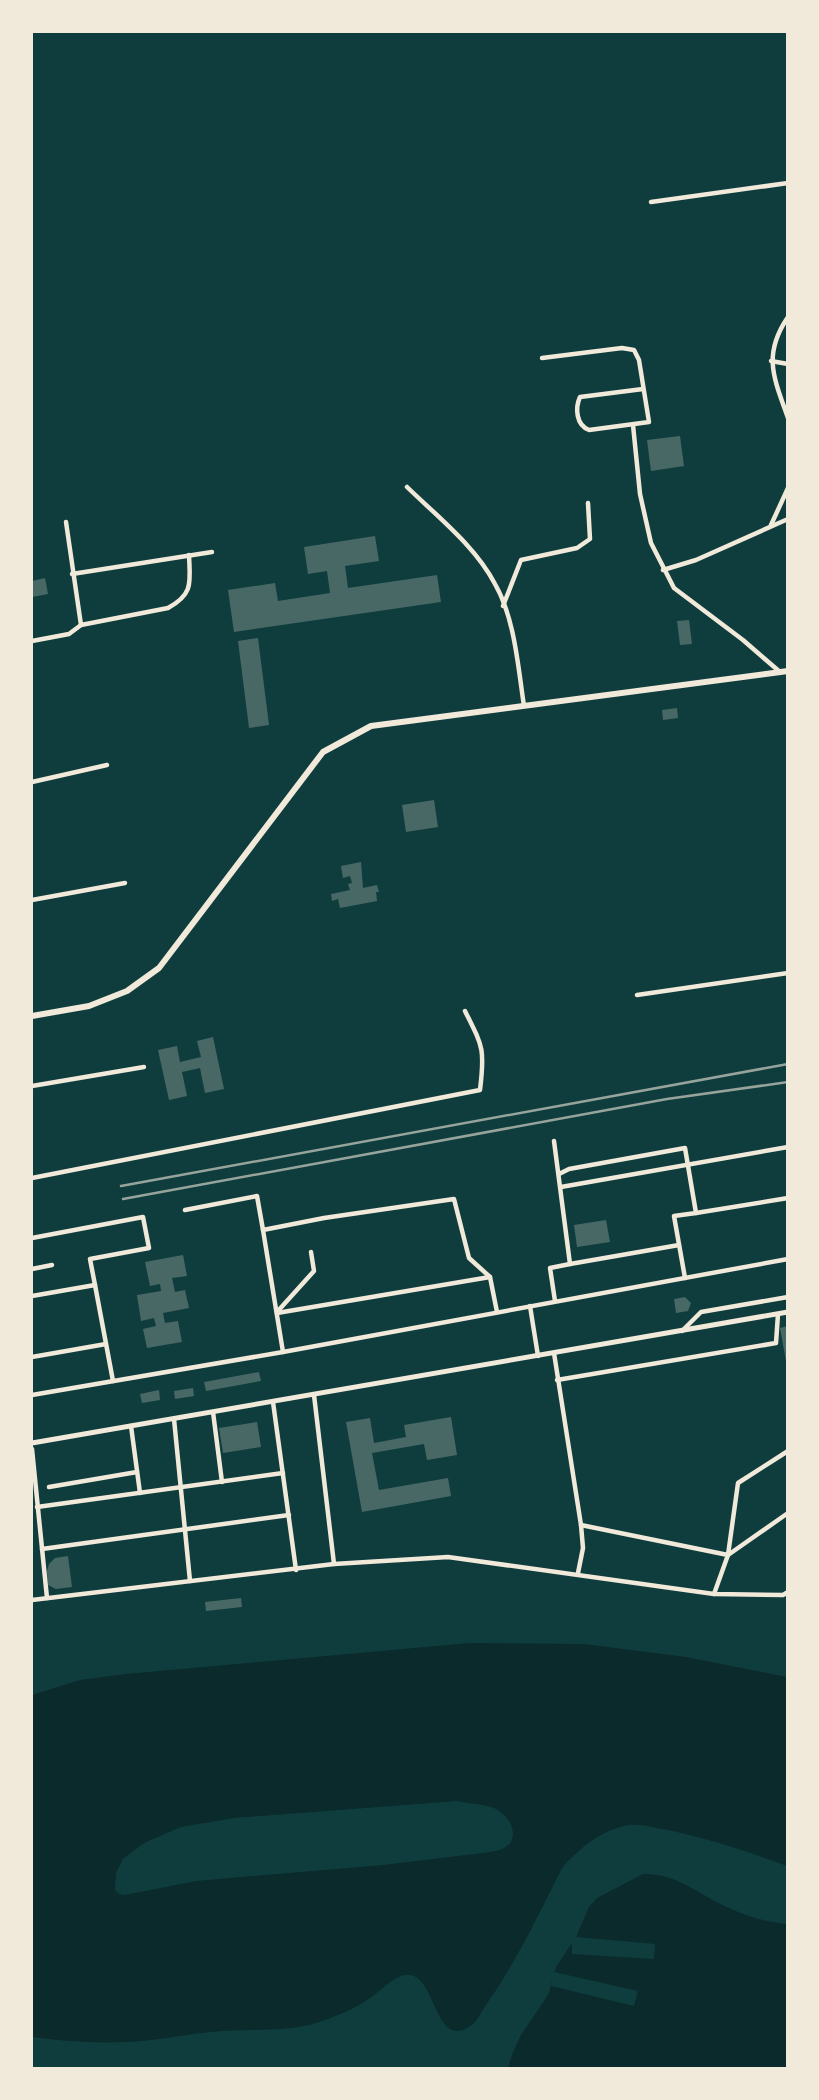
<svg xmlns="http://www.w3.org/2000/svg" width="819" height="2100" viewBox="0 0 819 2100" font-family="Ubuntu,sans-serif">
  <rect width="100%" height="100%" fill="#0f3d3e"/>
  <!-- water -->
  <g fill="#0a2a2b" fill-rule="evenodd">
    <path d="M 469,1643 L 584,1644 L 686,1657 L 787,1677 L 787,1866 C 750,1852 712,1840 673,1831 C 659,1829 644,1824 630,1825 C 604,1828 578,1849 562,1868 C 539,1914 517,1960 488,2002 C 482,2010 477,2023 469,2027 C 431,2051 437,1960 399,1977 C 388,1982 379,1992 369,1999 C 354,2009 333,2018 316,2023 C 283,2033 245,2028 211,2032 C 188,2034 165,2039 142,2041 C 106,2044 68,2042 32,2037 L 32,1695 L 80,1680 L 126,1674 ZM 457,1801 C 469,1804 485,1804 496,1809 C 508,1815 521,1835 507,1846 C 504,1849 496,1851 491,1852 L 383,1865 L 196,1881 L 125,1895 L 119,1894 L 115,1890 L 116,1873 L 123,1859 L 144,1843 L 181,1827 L 234,1818 Z"/>
    <path d="M 643,1874 C 677,1873 699,1895 729,1908 C 748,1917 767,1922 787,1924 L 787,2068 L 508,2068 L 513,2052 L 521,2035 L 548,1995 L 556,1967 L 576,1937 L 589,1907 L 597,1898 Z"/>
  </g>
  <!-- pier -->
  <g fill="#0f3d3e">
    <path d="M 576,1937 L 655,1944 L 654,1959 L 572,1954 L 572,1943 Z"/>
    <path d="M 554,1972 L 638,1991 L 634,2006 L 551,1986 Z"/>
  </g>
  <!-- building -->
  <g fill="#486865">
    <path d="M 680,436 L 684,466 L 651,471 L 647,440 Z"/>
    <path d="M 375,536 L 379,561 L 345,566 L 348,588 L 437,575 L 441,602 L 234,632 L 228,590 L 275,583 L 278,601 L 330,593 L 327,571 L 308,574 L 304,547 Z"/>
    <path d="M 45,578 L 48,594 L 32,597 L 32,581 Z"/>
    <path d="M 689,620 L 692,644 L 680,645 L 677,621 Z"/>
    <path d="M 258,638 L 269,725 L 249,728 L 238,641 Z"/>
    <path d="M 677,708 L 678,718 L 663,720 L 662,710 Z"/>
    <path d="M 434,800 L 438,827 L 406,832 L 402,805 Z"/>
    <path d="M 361,862 L 363,888 L 377,885 L 379,892 L 376,892 L 377,901 L 340,908 L 338,899 L 332,901 L 331,894 L 350,890 L 348,884 L 352,883 L 350,876 L 343,878 L 341,866 Z"/>
    <path d="M 213,1037 L 224,1089 L 205,1093 L 200,1068 L 182,1072 L 187,1096 L 169,1100 L 158,1050 L 177,1046 L 180,1062 L 201,1057 L 197,1041 Z"/>
    <path d="M 606,1220 L 610,1242 L 577,1247 L 574,1225 Z"/>
    <path d="M 183,1255 L 187,1276 L 172,1278 L 175,1292 L 185,1290 L 189,1308 L 163,1313 L 165,1323 L 178,1321 L 182,1342 L 147,1348 L 143,1329 L 156,1326 L 154,1318 L 141,1321 L 137,1295 L 161,1291 L 160,1284 L 150,1286 L 145,1262 Z"/>
    <path d="M 685,1297 L 691,1303 L 688,1311 L 676,1313 L 674,1299 Z"/>
    <path d="M 788,1326 L 788,1361 L 786,1361 L 780,1328 Z"/>
    <path d="M 259,1372 L 261,1381 L 206,1391 L 204,1382 Z"/>
    <path d="M 193,1388 L 194,1396 L 175,1399 L 174,1391 Z"/>
    <path d="M 159,1390 L 160,1400 L 142,1403 L 140,1394 Z"/>
    <path d="M 451,1417 L 457,1455 L 427,1460 L 424,1444 L 372,1453 L 379,1490 L 448,1478 L 451,1496 L 362,1512 L 346,1422 L 370,1418 L 374,1443 L 406,1437 L 404,1425 Z"/>
    <path d="M 257,1422 L 261,1447 L 223,1453 L 219,1428 Z"/>
    <path d="M 68,1556 L 72,1587 L 56,1589 L 48,1585 L 47,1571 L 49,1564 L 55,1558 Z"/>
    <path d="M 241,1598 L 242,1607 L 206,1611 L 205,1602 Z"/>
  </g>
  <g fill="none" stroke-linecap="round" stroke-linejoin="round">
    <!-- minor -->
    <g stroke="#f1e9da" stroke-width="4.5">
      <path d="M 651,202 L 788,183"/>
      <path d="M 788,317 C 762,355 774,378 788,418"/>
      <path d="M 542,358 L 622,348 L 634,350 L 639,360 L 649,422 L 589,430 C 576,425 575,408 580,397 L 643,389"/>
      <path d="M 771,361 L 788,364"/>
      <path d="M 633,425 L 640,494 L 651,543 L 674,588 L 743,640 L 780,672"/>
      <path d="M 407,487 C 438,517 475,546 495,584 C 515,619 518,667 524,706"/>
      <path d="M 66,522 L 81,625"/>
      <path d="M 771,525 L 788,488"/>
      <path d="M 663,570 L 696,560 L 788,519"/>
      <path d="M 72,574 L 212,552"/>
      <path d="M 503,606 L 521,560 L 577,548 L 590,539 L 588,503"/>
      <path d="M 32,641 L 69,634 L 81,625 L 168,608 C 194,594 190,582 189,555"/>
      <path d="M 32,782 L 107,765"/>
      <path d="M 32,900 L 125,883"/>
      <path d="M 637,995 L 788,973"/>
      <path d="M 32,1086 L 144,1067"/>
      <path d="M 554,1141 L 570,1264 L 550,1268 L 555,1301"/>
      <path d="M 559,1174 L 569,1169 L 685,1148 L 696,1213 L 674,1216 L 685,1278"/>
      <path d="M 32,1178 L 480,1090 C 485,1049 483,1047 465,1011"/>
      <path d="M 561,1187 L 788,1147"/>
      <path d="M 185,1210 L 257,1196 L 263,1230"/>
      <path d="M 696,1213 L 788,1198"/>
      <path d="M 32,1238 L 143,1217 L 149,1248 L 90,1259 L 95,1285"/>
      <path d="M 570,1264 L 679,1245"/>
      <path d="M 32,1269 L 52,1265"/>
      <path d="M 32,1296 L 95,1285 L 113,1381"/>
      <path d="M 530,1306 L 538,1356"/>
      <path d="M 277,1312 L 314,1271 L 311,1252"/>
      <path d="M 277,1313 L 490,1277"/>
      <path d="M 682,1331 L 701,1312 L 788,1297"/>
      <path d="M 283,1352 L 263,1230 L 324,1218 L 454,1199 L 469,1258 L 490,1277 L 497,1312"/>
      <path d="M 554,1353 L 581,1525 L 583,1548 L 578,1573"/>
      <path d="M 32,1357 L 106,1344"/>
      <path d="M 557,1380 L 776,1343 L 778,1314"/>
      <path d="M 32,1395 L 283,1352 L 788,1259"/>
      <path d="M 314,1395 L 334,1564 L 448,1557 L 714,1594 L 783,1595 L 788,1592"/>
      <path d="M 273,1402 L 296,1570"/>
      <path d="M 213,1412 L 222,1482"/>
      <path d="M 174,1419 L 190,1581"/>
      <path d="M 131,1426 L 140,1493"/>
      <path d="M 32,1449 L 47,1598"/>
      <path d="M 49,1487 L 137,1472"/>
      <path d="M 37,1507 L 283,1473"/>
      <path d="M 581,1525 L 728,1555 L 738,1483 L 788,1451"/>
      <path d="M 42,1549 L 289,1515"/>
      <path d="M 714,1594 L 728,1555 L 788,1513"/>
      <path d="M 32,1600 L 334,1564"/>
    </g>
    <!-- tertiary -->
    <path stroke="#f1e9da" stroke-width="5" d="M 32,1443 L 788,1312"/>
    <!-- secondary -->
    <path stroke="#f1e9da" stroke-width="6" d="M 32,1016 L 89,1006 L 127,991 L 159,968 L 323,752 L 371,726 L 788,671"/>
    <!-- rail -->
    <g stroke="#97a49c" stroke-width="2.5">
      <path d="M 121,1186 L 788,1064"/>
      <path d="M 123,1199 L 667,1099 L 788,1082"/>
    </g>
  </g>
  <!-- border -->
  <rect width="819" height="2100" fill="none" stroke="#f1e9da" stroke-width="66"/>
</svg>
